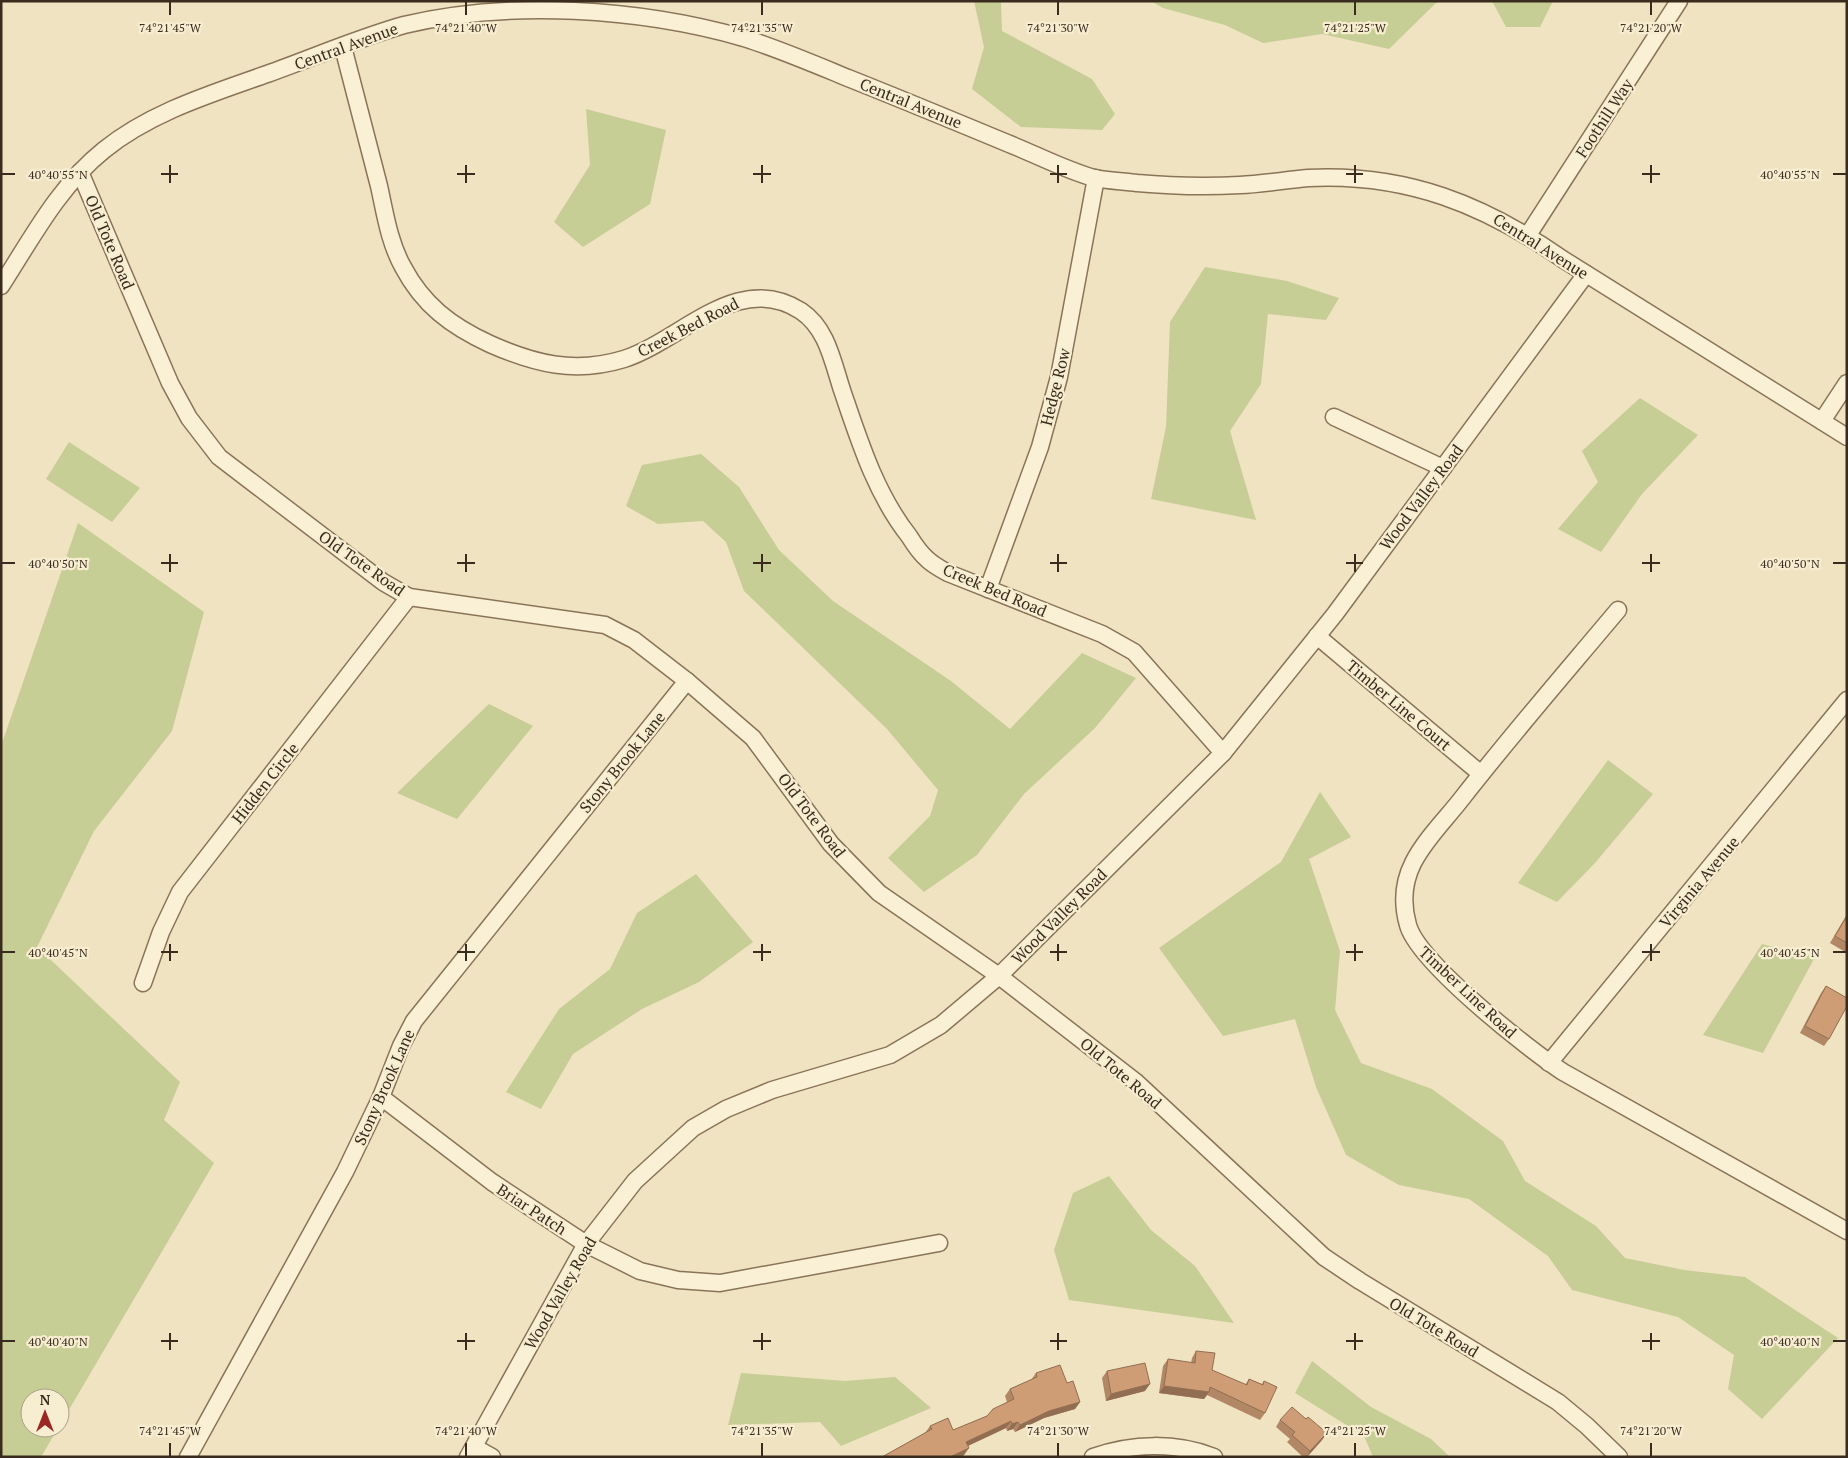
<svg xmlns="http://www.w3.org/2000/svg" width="1848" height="1458" viewBox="0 0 1848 1458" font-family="'PT Serif',serif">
  <rect width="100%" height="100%" fill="#f0e3c1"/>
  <!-- green -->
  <g fill="#c6ce95">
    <path d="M 974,1 L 1001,1 L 1002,31 L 1092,79 L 1115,114 L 1102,130 L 1021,127 L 972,89 L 984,47 Z"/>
    <path d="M 1151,1 L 1442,1 L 1436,3 L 1389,49 L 1322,34 L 1263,43 L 1225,25 L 1163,8 Z"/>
    <path d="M 1492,1 L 1553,1 L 1540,27 L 1506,27 Z"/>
    <path d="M 586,109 L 666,130 L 650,204 L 583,247 L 554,222 L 590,165 Z"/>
    <path d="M 1205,267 L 1287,281 L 1339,298 L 1326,320 L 1268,314 L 1261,384 L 1230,431 L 1256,520 L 1151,499 L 1166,427 L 1170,322 Z"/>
    <path d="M 1640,398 L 1698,435 L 1642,494 L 1601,552 L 1558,529 L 1598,482 L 1582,451 Z"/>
    <path d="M 69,442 L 140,488 L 112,522 L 46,479 Z"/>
    <path d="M 701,454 L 739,487 L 779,550 L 833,601 L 951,681 L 1010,729 L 1082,653 L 1136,678 L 1095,728 L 1024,794 L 977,855 L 924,892 L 888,858 L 930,816 L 938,790 L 887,729 L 744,591 L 726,542 L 703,521 L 658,524 L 626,506 L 642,465 Z"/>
    <path d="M 78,523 L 204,612 L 172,731 L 94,831 L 37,947 L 180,1082 L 164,1120 L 214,1163 L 60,1425 L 60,1398 L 30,1398 L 30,1428 L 58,1428 L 41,1457 L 1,1457 L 1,746 Z"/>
    <path d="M 489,704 L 533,726 L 457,819 L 397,793 Z"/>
    <path d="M 1608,760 L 1653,794 L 1595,863 L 1557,902 L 1518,883 Z"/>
    <path d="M 1320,792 L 1351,837 L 1309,859 L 1340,951 L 1335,1010 L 1361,1063 L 1432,1089 L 1503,1141 L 1525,1181 L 1596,1226 L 1625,1258 L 1684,1270 L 1745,1277 L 1838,1338 L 1762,1419 L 1728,1389 L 1734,1355 L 1678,1317 L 1572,1290 L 1548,1256 L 1469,1199 L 1399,1185 L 1346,1155 L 1316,1087 L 1295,1019 L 1223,1036 L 1159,948 L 1281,862 Z"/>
    <path d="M 696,874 L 753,942 L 699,982 L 642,1009 L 573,1054 L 541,1109 L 506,1092 L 559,1009 L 610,969 L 637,913 Z"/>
    <path d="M 1762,944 L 1815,957 L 1763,1053 L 1703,1035 Z"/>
    <path d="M 1109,1176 L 1151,1230 L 1195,1266 L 1234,1323 L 1069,1300 L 1054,1250 L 1073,1193 Z"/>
    <path d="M 1312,1361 L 1371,1407 L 1431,1439 L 1450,1457 L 1373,1457 L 1364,1436 L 1295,1393 Z"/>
    <path d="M 741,1373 L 845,1381 L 895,1377 L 931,1408 L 841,1446 L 820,1422 L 728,1425 Z"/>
  </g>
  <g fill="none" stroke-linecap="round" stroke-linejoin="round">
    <!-- street casing -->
    <g stroke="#8a7458" stroke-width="19">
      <g id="street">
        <path d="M 343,47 C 355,93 367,140 379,186 C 385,213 389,242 403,267 C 423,305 451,326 490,344 C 535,364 575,374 624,359 C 682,340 738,270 801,311 C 828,329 833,364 843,393 C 860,443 876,494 909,536 C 914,544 920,553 927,559 C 933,565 941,569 948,573 L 1102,634 L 1134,652 L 1223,753"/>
        <path d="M 80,172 L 170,383 L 189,418 L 219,457 L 383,582 L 409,597 L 605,625 L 634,640 L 687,681 L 753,738 L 831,844 L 879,893 L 999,976 L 1136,1082 L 1324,1257 L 1360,1281 L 1558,1402 L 1587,1426 L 1619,1457"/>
        <path d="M 1528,235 L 1679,1"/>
        <path d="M 1,286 C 32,238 59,186 104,150 C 151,112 211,94 267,74 C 312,58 358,38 404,25 C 510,0 639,8 744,38 C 779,49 814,64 848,78 C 901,99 954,121 1007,143 C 1035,154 1065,170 1094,178 C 1108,181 1123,181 1137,183 C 1171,186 1206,187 1240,185 C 1263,184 1285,180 1308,178 C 1407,173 1485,205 1564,260 L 1847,437"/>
        <path d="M 1334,417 L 1443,468"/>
        <path d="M 1822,421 L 1847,383"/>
        <path d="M 988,589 L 1040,447 L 1059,377 L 1096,178"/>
        <path d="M 1618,610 C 1566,672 1513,733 1463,797 C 1447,818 1425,839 1413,863 C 1403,883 1402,904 1408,925 C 1418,962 1528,1049 1563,1072 L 1847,1231"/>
        <path d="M 1317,636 L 1481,774"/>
        <path d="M 143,983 L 161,932 L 180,892 L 409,597"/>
        <path d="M 1549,1063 L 1847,700"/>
        <path d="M 381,1097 L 492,1182 L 586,1244 L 640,1271 L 678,1280 L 720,1283 L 939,1243"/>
        <path d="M 474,1447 L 492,1457"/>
        <path d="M 188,1457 L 345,1172 L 381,1097 L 401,1046 L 414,1021 L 687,681"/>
        <path d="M 468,1457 L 586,1244 L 635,1181 L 693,1128 L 726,1109 L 772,1090 L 890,1055 L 941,1025 L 999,976 L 1223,753 L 1335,614 L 1586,274"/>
        <path d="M 1093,1457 C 1132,1443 1176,1442 1214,1457"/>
      </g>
    </g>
    <!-- street -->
    <use href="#street" stroke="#faf0d5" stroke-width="16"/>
  </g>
  <!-- wall -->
  <g fill="#b28765">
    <path d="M 1847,914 L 1847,953 L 1830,943 Z"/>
    <path d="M 1826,986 L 1829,1039 L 1824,1046 L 1800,1033 L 1821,993 Z"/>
    <path d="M 1196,1351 L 1212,1370 L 1245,1385 L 1249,1379 L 1262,1384 L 1264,1381 L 1265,1413 L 1260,1420 L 1207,1395 L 1204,1399 L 1159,1393 L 1163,1366 L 1168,1359 L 1191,1363 L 1192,1358 Z"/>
    <path d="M 1107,1371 L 1145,1391 L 1106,1401 L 1102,1378 Z"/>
    <path d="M 1036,1373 L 1067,1383 L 1080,1402 L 1075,1409 L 1044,1418 L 1015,1432 L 1013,1429 L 1007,1431 L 1006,1428 L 968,1446 L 964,1455 L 961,1457 L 882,1457 L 925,1433 L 930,1426 L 953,1430 L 987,1416 L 1007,1402 L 1005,1396 L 1010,1389 L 1031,1380 Z"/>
    <path d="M 1306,1419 L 1327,1433 L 1322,1440 L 1307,1457 L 1303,1457 L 1287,1442 L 1290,1439 L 1276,1427 L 1280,1420 Z"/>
  </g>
  <!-- shaded-wall -->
  <g fill="#916e52">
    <path d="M 1150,1384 L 1145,1391 L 1106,1401 L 1111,1394 Z"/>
    <path d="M 1164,1386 L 1209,1392 L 1204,1399 L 1159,1393 Z"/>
    <path d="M 1080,1402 L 1075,1409 L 1044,1418 L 1015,1432 L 1020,1425 L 1049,1411 Z"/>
    <path d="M 1011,1421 L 1006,1428 L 961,1449 L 966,1442 Z"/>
    <path d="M 1018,1422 L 1013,1429 L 1007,1431 L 1012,1424 Z"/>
    <path d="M 1327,1433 L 1322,1440 L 1307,1457 L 1310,1451 Z"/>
    <path d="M 969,1448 L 964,1455 L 961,1457 L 950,1457 Z"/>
  </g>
  <!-- building -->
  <g fill="#cf9d75" stroke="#916e52">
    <path d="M 1847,916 L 1847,943 L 1835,936 Z"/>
    <path d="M 1826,986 L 1847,998 L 1847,1006 L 1829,1039 L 1805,1026 Z"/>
    <path d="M 1196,1351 L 1215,1353 L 1212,1370 L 1247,1385 L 1249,1379 L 1263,1385 L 1264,1381 L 1277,1387 L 1265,1413 L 1210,1387 L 1209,1392 L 1164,1386 L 1168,1359 L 1195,1363 Z"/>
    <path d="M 1145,1363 L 1150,1384 L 1111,1394 L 1107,1371 Z"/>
    <path d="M 1060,1365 L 1067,1383 L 1073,1381 L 1080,1402 L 1049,1411 L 1020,1425 L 1018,1422 L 1012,1424 L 1011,1421 L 966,1442 L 969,1448 L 950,1457 L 944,1457 L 944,1456 L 942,1457 L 882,1457 L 932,1429 L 930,1426 L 948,1418 L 953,1430 L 987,1416 L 993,1409 L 1014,1399 L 1010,1389 L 1037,1377 L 1036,1373 Z"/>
    <path d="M 1292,1407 L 1306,1419 L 1308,1417 L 1327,1433 L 1310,1451 L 1292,1435 L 1295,1432 L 1280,1420 Z"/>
  </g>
  <!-- ticks -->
  <path fill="none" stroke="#392b1d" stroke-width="2" d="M 170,2 L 170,15M 466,2 L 466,15M 762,2 L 762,15M 1058,2 L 1058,15M 1355,2 L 1355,15M 1651,2 L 1651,15M 170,165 L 170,183M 466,165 L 466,183M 762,165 L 762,183M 1058,165 L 1058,183M 1355,165 L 1355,183M 1651,165 L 1651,183M 2,174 L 15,174M 161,174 L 178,174M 457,174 L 475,174M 753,174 L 771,174M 1050,174 L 1067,174M 1346,174 L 1363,174M 1642,174 L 1660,174M 1833,174 L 1846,174M 170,554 L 170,572M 466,554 L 466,572M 762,554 L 762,572M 1058,554 L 1058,572M 1355,554 L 1355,572M 1651,554 L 1651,572M 2,563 L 15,563M 161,563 L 178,563M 457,563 L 475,563M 753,563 L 771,563M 1050,563 L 1067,563M 1346,563 L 1363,563M 1642,563 L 1660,563M 1833,563 L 1846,563M 170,944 L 170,961M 466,944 L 466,961M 762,944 L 762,961M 1058,944 L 1058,961M 1355,944 L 1355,961M 1651,944 L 1651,961M 2,952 L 15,952M 161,952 L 178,952M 457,952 L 475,952M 753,952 L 771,952M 1050,952 L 1067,952M 1346,952 L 1363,952M 1642,952 L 1660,952M 1833,952 L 1846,952M 170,1333 L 170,1350M 466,1333 L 466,1350M 762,1333 L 762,1350M 1058,1333 L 1058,1350M 1355,1333 L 1355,1350M 1651,1333 L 1651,1350M 2,1341 L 15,1341M 161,1341 L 178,1341M 457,1341 L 475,1341M 753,1341 L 771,1341M 1050,1341 L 1067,1341M 1346,1341 L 1363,1341M 1642,1341 L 1660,1341M 1833,1341 L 1846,1341M 170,1443 L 170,1456M 466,1443 L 466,1456M 762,1443 L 762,1456M 1058,1443 L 1058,1456M 1355,1443 L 1355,1456M 1651,1443 L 1651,1456"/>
  <g text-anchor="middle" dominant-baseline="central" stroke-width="4.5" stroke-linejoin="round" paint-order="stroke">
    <!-- street labels -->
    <g font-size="16" fill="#392b1d" stroke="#f7edd1">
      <text transform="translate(346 46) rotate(-20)">Central Avenue</text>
      <text transform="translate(911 103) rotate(22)">Central Avenue</text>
      <text transform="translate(1604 118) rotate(-57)">Foothill Way</text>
      <text transform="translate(110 242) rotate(67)">Old Tote Road</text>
      <text transform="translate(1541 246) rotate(32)">Central Avenue</text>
      <text transform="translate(688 327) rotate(-27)">Creek Bed Road</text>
      <text transform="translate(1055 387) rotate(-76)">Hedge Row</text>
      <text transform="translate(1421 497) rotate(-53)">Wood Valley Road</text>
      <text transform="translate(362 563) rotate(35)">Old Tote Road</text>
      <text transform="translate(995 590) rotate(23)">Creek Bed Road</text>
      <text transform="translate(1399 705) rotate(40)">Timber Line Court</text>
      <text transform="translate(622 762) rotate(-51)">Stony Brook Lane</text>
      <text transform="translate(265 783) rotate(-52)">Hidden Circle</text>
      <text transform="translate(812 815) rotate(53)">Old Tote Road</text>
      <text transform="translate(1699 882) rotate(-50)">Virginia Avenue</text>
      <text transform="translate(1059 916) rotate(-45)">Wood Valley Road</text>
      <text transform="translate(1468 992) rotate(43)">Timber Line Road</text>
      <text transform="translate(1121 1073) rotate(40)">Old Tote Road</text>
      <text transform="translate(384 1087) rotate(-66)">Stony Brook Lane</text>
      <text transform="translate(532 1209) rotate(33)">Briar Patch</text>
      <text transform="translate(560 1293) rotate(-60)">Wood Valley Road</text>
      <text transform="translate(1434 1327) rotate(31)">Old Tote Road</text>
    </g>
  </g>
  <g font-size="12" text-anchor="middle" fill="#392b1d" stroke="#f7edd1" stroke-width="4.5" stroke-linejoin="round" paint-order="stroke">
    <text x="170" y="32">74°21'45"W</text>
    <text x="466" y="32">74°21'40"W</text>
    <text x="762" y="32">74°21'35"W</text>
    <text x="1058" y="32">74°21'30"W</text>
    <text x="1355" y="32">74°21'25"W</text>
    <text x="1651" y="32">74°21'20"W</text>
    <text x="58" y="179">40°40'55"N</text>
    <text x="1790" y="179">40°40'55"N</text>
    <text x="58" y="568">40°40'50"N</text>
    <text x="1790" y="568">40°40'50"N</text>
    <text x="58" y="957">40°40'45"N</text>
    <text x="1790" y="957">40°40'45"N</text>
    <text x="58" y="1346">40°40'40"N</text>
    <text x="1790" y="1346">40°40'40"N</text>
    <text x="170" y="1435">74°21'45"W</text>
    <text x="466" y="1435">74°21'40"W</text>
    <text x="762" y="1435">74°21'35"W</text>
    <text x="1058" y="1435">74°21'30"W</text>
    <text x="1355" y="1435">74°21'25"W</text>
    <text x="1651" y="1435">74°21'20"W</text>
  </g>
  <!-- border -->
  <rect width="1848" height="1458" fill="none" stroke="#392b1d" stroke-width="5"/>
  <!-- north arrow -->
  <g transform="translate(45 1413)"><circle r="24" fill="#f7edd1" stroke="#ab9f89"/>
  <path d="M0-4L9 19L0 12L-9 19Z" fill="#9b2725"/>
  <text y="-8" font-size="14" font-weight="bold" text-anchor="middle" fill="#392b1d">N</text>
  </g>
</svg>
